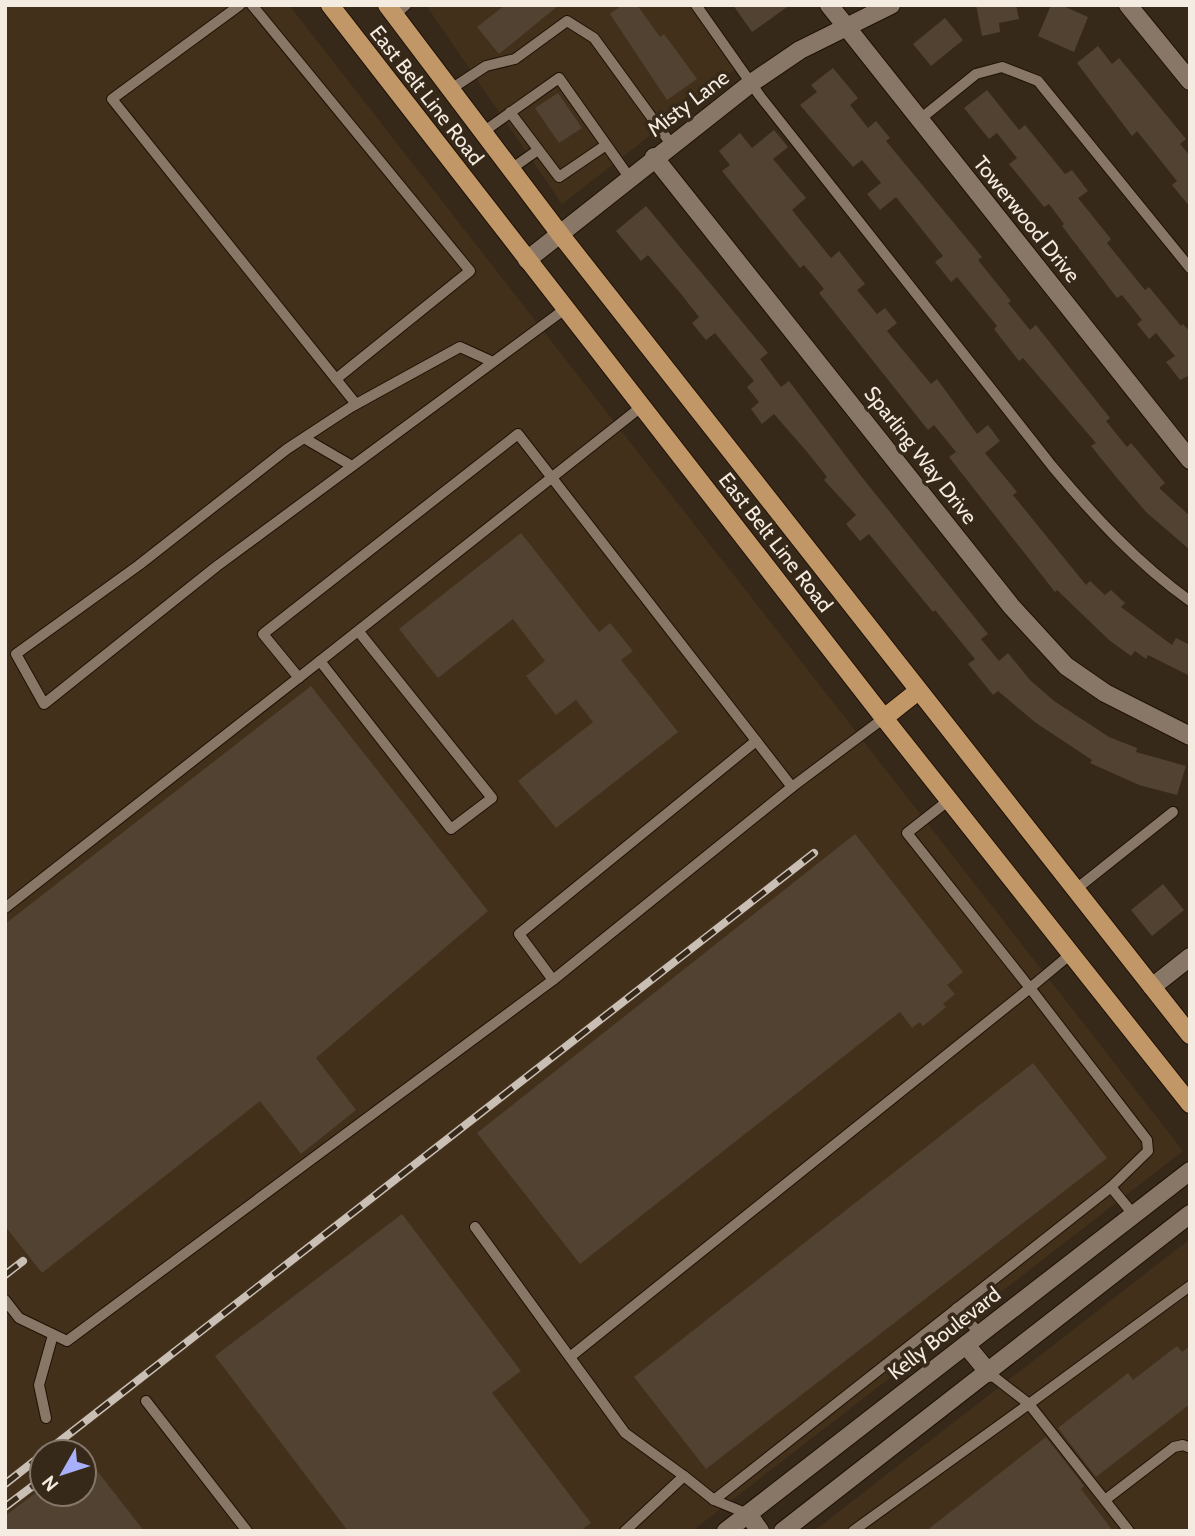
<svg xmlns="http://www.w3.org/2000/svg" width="1195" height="1536" viewBox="0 0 1195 1536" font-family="Cabin,sans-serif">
  <rect width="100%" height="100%" fill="#372919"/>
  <!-- built -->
  <g fill="#43301b" fill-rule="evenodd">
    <path d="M 5,5 L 289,5 L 1183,1151 L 692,1531 L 5,1531 ZM 42,1452 L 84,1452 L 84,1494 L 42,1494 Z"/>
    <path d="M 426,5 L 690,5 L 734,70 L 562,204 Z"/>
    <path d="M 1190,1239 L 1190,1531 L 814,1531 Z"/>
  </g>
  <!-- building -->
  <g fill="#514232">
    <path d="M 505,5 L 559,5 L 499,54 L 477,27 Z"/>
    <path d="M 622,5 L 637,5 L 660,37 L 664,34 L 697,79 L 667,100 L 610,14 Z"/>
    <path d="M 733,5 L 790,5 L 752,32 Z"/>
    <path d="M 976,5 L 1016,5 L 1019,19 L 999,23 L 1000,32 L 982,36 Z"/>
    <path d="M 1051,5 L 1061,5 L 1088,17 L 1074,52 L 1038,36 Z"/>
    <path d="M 945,18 L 963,40 L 931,66 L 913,44 Z"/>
    <path d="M 1098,46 L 1112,64 L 1119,58 L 1186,139 L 1180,144 L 1190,156 L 1190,207 L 1172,185 L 1177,181 L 1137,131 L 1132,136 L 1077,63 Z"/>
    <path d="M 833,68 L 858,98 L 850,105 L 868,128 L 876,121 L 890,138 L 886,141 L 982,257 L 978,260 L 1011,301 L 1008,303 L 1030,330 L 1036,325 L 1110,418 L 1106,421 L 1127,447 L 1131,443 L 1165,483 L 1159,488 L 1190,516 L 1190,550 L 1146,512 L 1117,478 L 1091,446 L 1096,443 L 1023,358 L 1019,361 L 994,329 L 997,326 L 957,277 L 951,282 L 935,262 L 943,256 L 896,197 L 880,210 L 867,194 L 881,183 L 862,160 L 853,167 L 800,105 L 817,92 L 811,85 Z"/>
    <path d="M 987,90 L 1019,130 L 1025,125 L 1065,174 L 1072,170 L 1088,191 L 1078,198 L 1111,239 L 1107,243 L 1145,290 L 1149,287 L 1181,326 L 1183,324 L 1190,332 L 1190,375 L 1180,380 L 1166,362 L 1175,356 L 1156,333 L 1149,339 L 1137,324 L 1142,320 L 1122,295 L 1117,298 L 1062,226 L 1064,224 L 1049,204 L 1044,207 L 1009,164 L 1017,158 L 997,133 L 989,139 L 964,108 Z"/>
    <path d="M 558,93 L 582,128 L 559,143 L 535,108 Z"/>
    <path d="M 774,130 L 788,147 L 773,159 L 806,198 L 792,210 L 831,258 L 839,251 L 865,284 L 857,290 L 877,314 L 885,308 L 897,323 L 887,331 L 931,384 L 937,379 L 977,434 L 988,425 L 1000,441 L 985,453 L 1017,492 L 1013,495 L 1086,585 L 1090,581 L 1105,595 L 1111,590 L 1125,603 L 1121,607 L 1172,645 L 1176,638 L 1190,645 L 1190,676 L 1148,655 L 1146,659 L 1135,651 L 1131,656 L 1109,640 L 1057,590 L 1055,592 L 949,457 L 956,452 L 934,425 L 928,430 L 819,293 L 824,289 L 804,265 L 800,268 L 722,171 L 730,165 L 719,151 L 740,133 L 752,148 Z"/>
    <path d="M 646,206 L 768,353 L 760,359 L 781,387 L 789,381 L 861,476 L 988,634 L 981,639 L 999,661 L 1008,653 L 1030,680 L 1054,701 L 1109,737 L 1137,748 L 1136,752 L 1186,766 L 1177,795 L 1139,785 L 1090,763 L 1092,760 L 1036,723 L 998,691 L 993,695 L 968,664 L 975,659 L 935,610 L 933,612 L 869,534 L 860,541 L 846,524 L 856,515 L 824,480 L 827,477 L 808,453 L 774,414 L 762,424 L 751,409 L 759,402 L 747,387 L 754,381 L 715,333 L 706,340 L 692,323 L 699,317 L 681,294 L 648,255 L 641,261 L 616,231 Z"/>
    <path d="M 521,533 L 599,632 L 610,623 L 633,651 L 621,660 L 678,732 L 556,828 L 518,781 L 593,722 L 576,700 L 556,715 L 526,676 L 545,661 L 513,619 L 438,678 L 399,629 Z"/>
    <path d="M 311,686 L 488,911 L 316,1058 L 356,1110 L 301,1154 L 260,1101 L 42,1273 L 5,1226 L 5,924 Z"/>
    <path d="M 855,834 L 963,972 L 947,985 L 955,994 L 943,1004 L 946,1007 L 923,1026 L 920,1022 L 912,1028 L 900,1012 L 580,1264 L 477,1133 Z"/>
    <path d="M 1163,884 L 1184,910 L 1152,936 L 1131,910 Z"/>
    <path d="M 1033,1063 L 1107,1158 L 706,1469 L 634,1377 Z"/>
    <path d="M 402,1214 L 521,1371 L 492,1393 L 591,1523 L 580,1531 L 348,1531 L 215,1356 Z"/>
    <path d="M 1177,1346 L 1182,1352 L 1190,1346 L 1190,1404 L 1096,1477 L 1058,1428 L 1128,1373 L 1133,1380 Z"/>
    <path d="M 1046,1437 L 1084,1486 L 1081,1489 L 1113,1531 L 926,1531 Z"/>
    <path d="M 84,1454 L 144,1531 L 5,1531 L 5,1516 L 34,1494 L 84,1494 Z"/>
  </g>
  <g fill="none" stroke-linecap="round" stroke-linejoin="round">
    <!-- service casing -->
    <g stroke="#1e1104" stroke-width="12">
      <g id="service">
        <path d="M 240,5 L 112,99 L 356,404"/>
        <path d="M 252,5 L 470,271 L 336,379"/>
        <path d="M 696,5 L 760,96 L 1052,466 C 1094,516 1136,562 1190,601"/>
        <path d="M 395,15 L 406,5"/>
        <path d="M 451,89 L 486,66 L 515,59 L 567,21 L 594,38 L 671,144"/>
        <path d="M 510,112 L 559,177 L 606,145"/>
        <path d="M 919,120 L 976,74 L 1002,67 L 1038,81 L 1190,268"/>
        <path d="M 483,132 L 559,78 L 629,177"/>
        <path d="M 511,169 L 538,150"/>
        <path d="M 493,362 L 460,347 L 351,407 L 287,449 L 139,565 L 16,654 L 44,704 L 217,566 L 565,309"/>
        <path d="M 304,438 L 352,466"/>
        <path d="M 359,632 L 492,798 L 451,829 L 320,661 L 641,407"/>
        <path d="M 299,678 L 263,634 L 518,434 L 792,787 L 884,718"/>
        <path d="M 756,741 L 519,934 L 553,980 L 792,787"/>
        <path d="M 1075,890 L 1173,812"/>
        <path d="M 5,908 L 320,661"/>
        <path d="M 1111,1187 L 1133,1214"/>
        <path d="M 475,1227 L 625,1433 L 684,1476"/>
        <path d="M 5,1300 L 19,1318 L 67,1341 L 553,980"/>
        <path d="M 957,1308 L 980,1334"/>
        <path d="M 570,1357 L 1030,988 L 907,833 L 949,800"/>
        <path d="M 989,1373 L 1029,1404 L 1190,1286"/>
        <path d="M 146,1401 L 247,1531"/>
        <path d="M 46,1418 L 39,1385 L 53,1335"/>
        <path d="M 714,1500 L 1111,1187 L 1148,1151 L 1147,1140 L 1030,988 L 1072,953"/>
        <path d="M 1105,1500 L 1174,1447 L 1183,1445 L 1190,1448"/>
        <path d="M 625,1531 L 684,1476 L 714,1500 L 748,1514"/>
        <path d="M 853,1531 L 1029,1404 L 1129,1531"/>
      </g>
    </g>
    <!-- minor casing -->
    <g stroke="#1e1104" stroke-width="20">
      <g id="minor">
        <path d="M 829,5 L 1190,460"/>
        <path d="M 1128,5 L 1190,81"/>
        <path d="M 654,157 L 1011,606 L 1066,666 L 1105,693 L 1190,736"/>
        <path d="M 527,260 L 750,84 L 800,50 L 891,5"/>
        <path d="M 1152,987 L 1190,957"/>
      </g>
    </g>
    <!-- tertiary casing -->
    <g stroke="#1e1104" stroke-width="20">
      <g id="tertiary">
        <path d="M 966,1345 L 989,1373"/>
        <path d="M 748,1514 L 760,1531"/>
        <path d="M 726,1531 L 1190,1171"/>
        <path d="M 783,1531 L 1190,1214"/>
      </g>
    </g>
    <!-- primary casing -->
    <g stroke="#1e1104" stroke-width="20">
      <g id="primary">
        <path d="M 330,5 L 884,718 L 1190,1104"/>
        <path d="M 387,5 L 560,234 L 1190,1035"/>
        <path d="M 884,718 L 918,691"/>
      </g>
    </g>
    <!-- service -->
    <use href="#service" stroke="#876" stroke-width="10"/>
    <!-- minor -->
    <use href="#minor" stroke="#876" stroke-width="18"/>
    <!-- tertiary -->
    <use href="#tertiary" stroke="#876" stroke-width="18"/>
    <!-- primary -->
    <use href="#primary" stroke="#c29768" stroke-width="18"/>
    <!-- rail casing -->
    <g stroke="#c9bfb4" stroke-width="8">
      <g id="rail">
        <path d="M 5,1275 L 23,1261"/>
        <path d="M 46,1452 L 814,853"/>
        <path d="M 5,1484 L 42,1455"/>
        <path d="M 5,1507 L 42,1479"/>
      </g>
    </g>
    <!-- rail -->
    <use href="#rail" stroke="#372919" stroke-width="5" stroke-dasharray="16" stroke-linecap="butt"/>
  </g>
  <g text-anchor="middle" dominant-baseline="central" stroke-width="7" stroke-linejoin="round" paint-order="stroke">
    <!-- street labels -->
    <g font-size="21" fill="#f4ebe1" stroke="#372919">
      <text transform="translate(427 95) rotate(52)">East Belt Line Road</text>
      <text transform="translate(688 103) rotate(-37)">Misty Lane</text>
      <text transform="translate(1027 219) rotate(51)">Towerwood Drive</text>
      <text transform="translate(921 455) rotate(52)">Sparling Way Drive</text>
      <text transform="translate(776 542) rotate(52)">East Belt Line Road</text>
      <text transform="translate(944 1333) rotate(-38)">Kelly Boulevard</text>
    </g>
  </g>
  <!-- border -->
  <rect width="1195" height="1536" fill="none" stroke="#f4ebe1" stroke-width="14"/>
  <!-- north arrow -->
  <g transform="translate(63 1473) rotate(231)"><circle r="33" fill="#372919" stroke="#837769" stroke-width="2"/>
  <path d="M0-5L12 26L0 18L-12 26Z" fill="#a8b0fc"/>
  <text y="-10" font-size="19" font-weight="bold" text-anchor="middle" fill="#f4ebe1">N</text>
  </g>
</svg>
